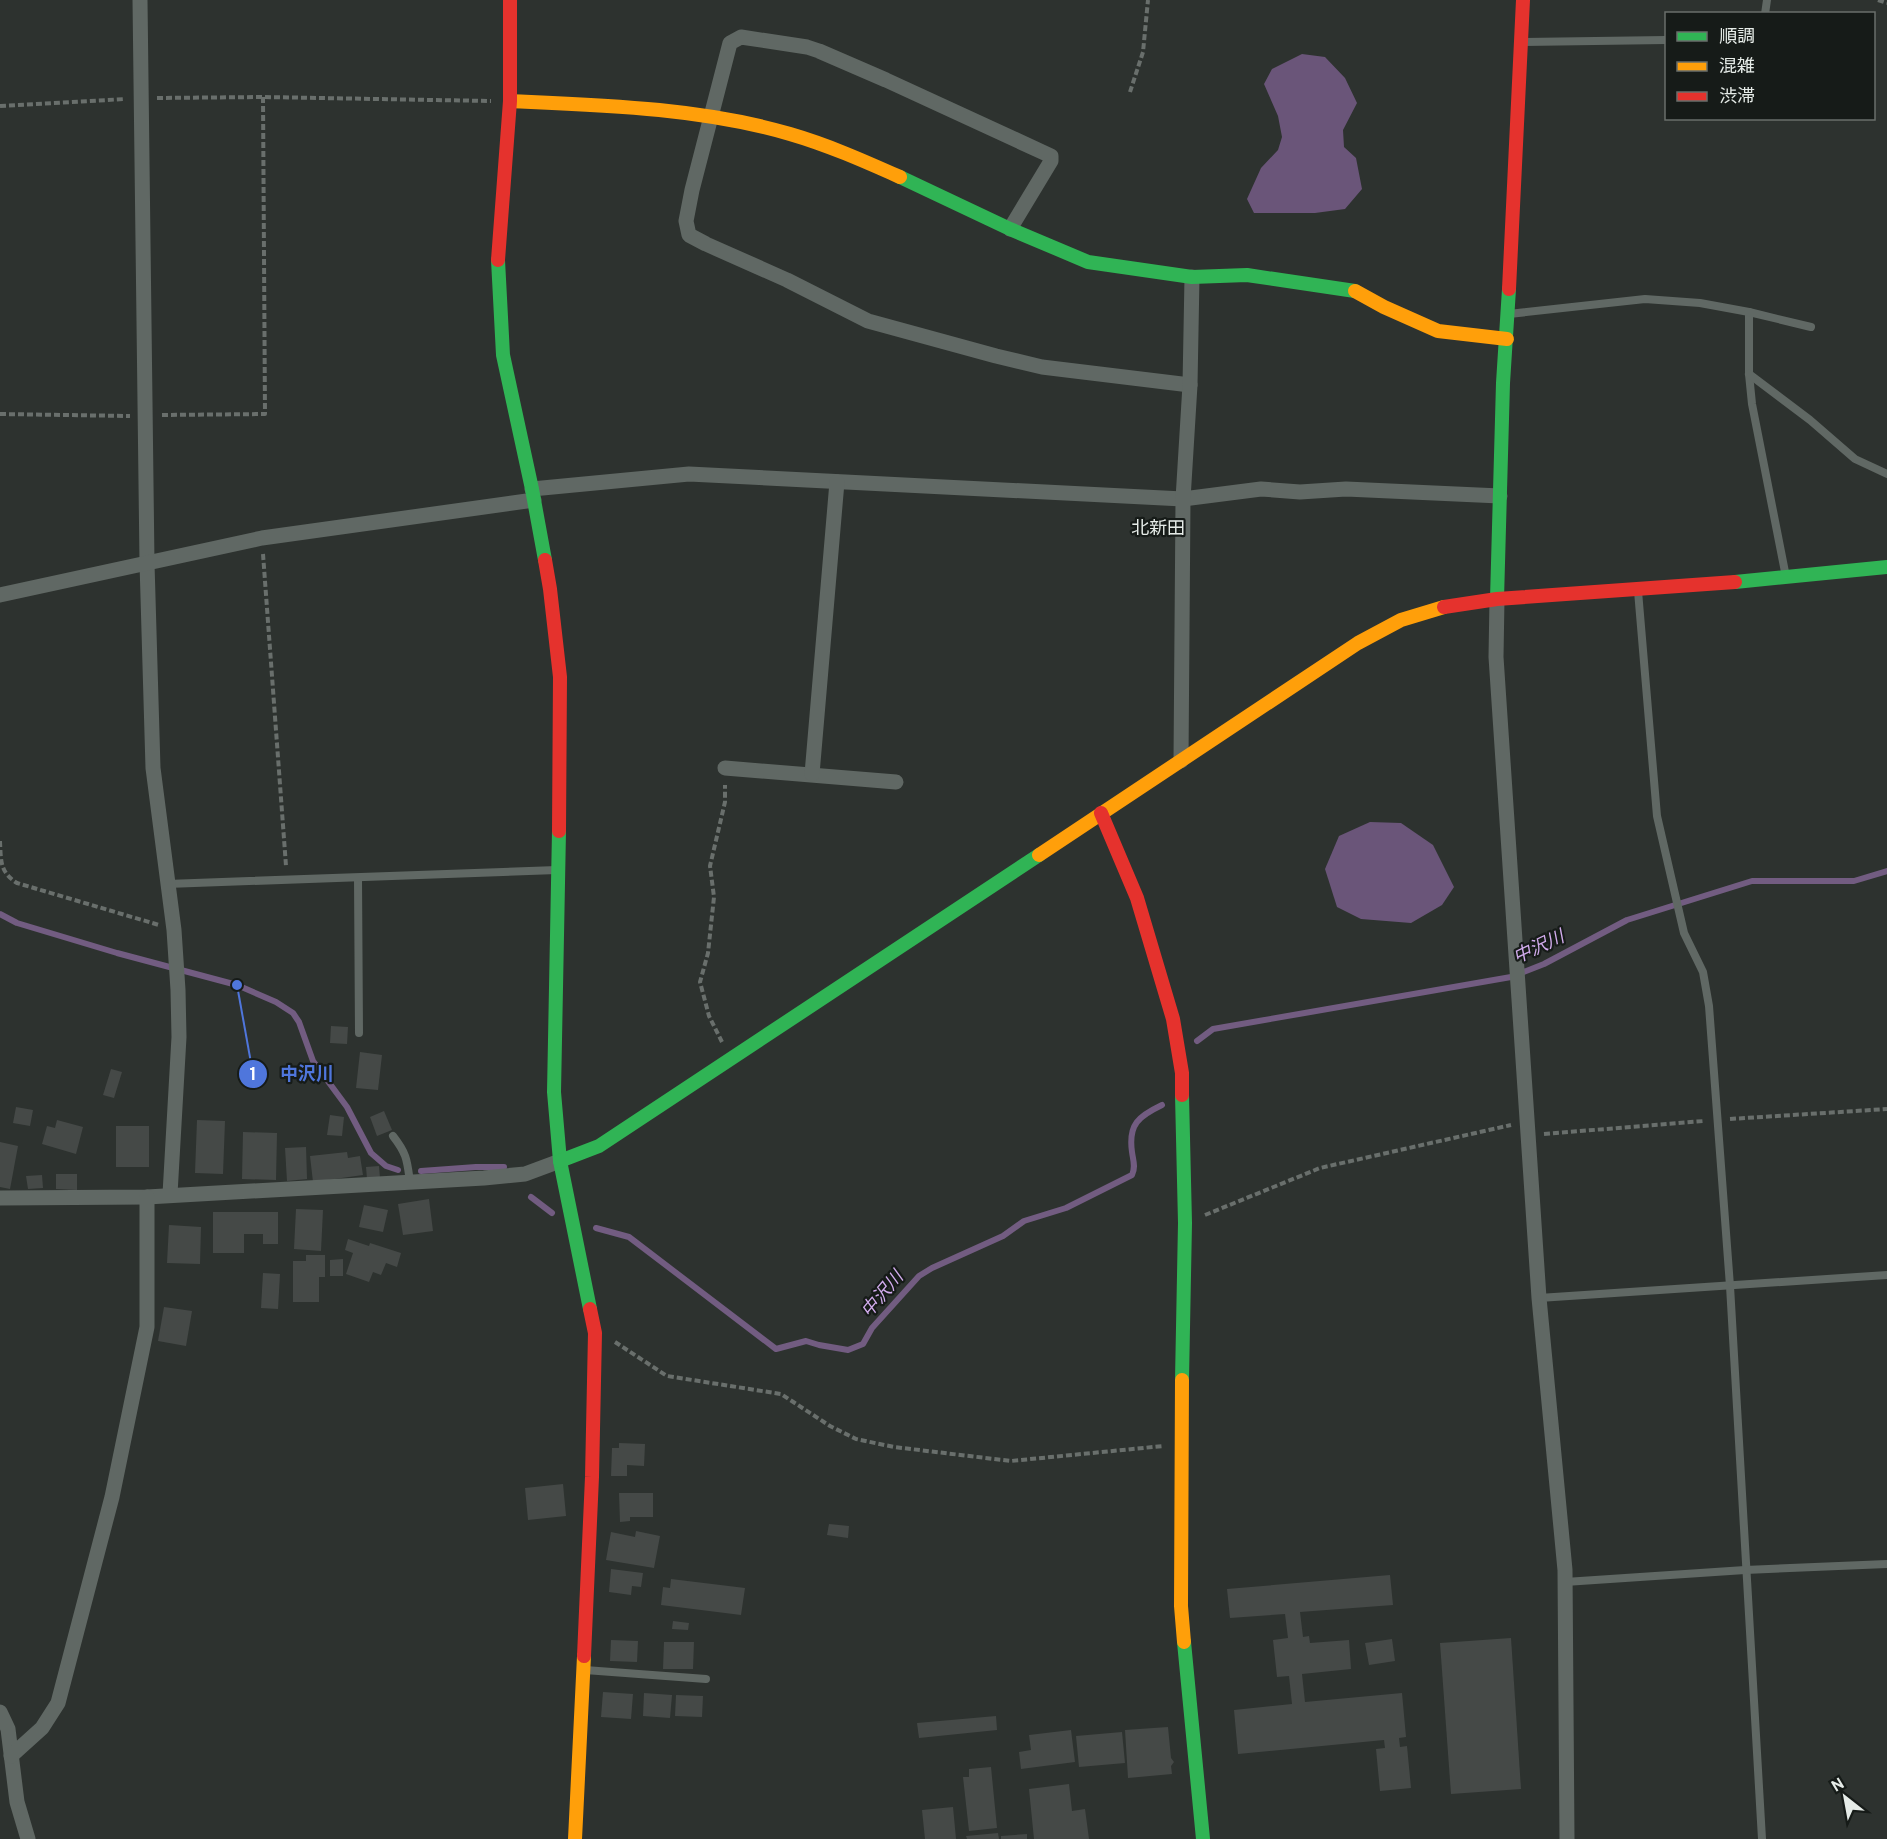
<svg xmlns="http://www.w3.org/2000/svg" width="1887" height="1839" viewBox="0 0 1887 1839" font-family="Overpass,'Noto Sans JP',sans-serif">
  <rect width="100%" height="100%" fill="#2d322f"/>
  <!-- forest -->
  <g fill="#6a5579">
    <path d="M 1302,54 L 1325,57 L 1345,78 L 1357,103 L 1343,130 L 1344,147 L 1356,158 L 1362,189 L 1345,209 L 1315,213 L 1254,213 L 1247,199 L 1261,168 L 1278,150 L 1282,137 L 1278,116 L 1264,84 L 1272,69 Z"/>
    <path d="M 1370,822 L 1401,823 L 1433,845 L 1454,887 L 1442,905 L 1411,923 L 1361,919 L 1337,907 L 1325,869 L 1339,836 Z"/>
  </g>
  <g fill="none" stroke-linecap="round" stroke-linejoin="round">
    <!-- stream -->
    <g stroke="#725c81" stroke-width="6">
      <path d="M 0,914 L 17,923 L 117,953 L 237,985 L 276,1002 L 293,1013 L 299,1022 L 313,1061 L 347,1107 L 371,1153 L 386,1166 L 398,1170"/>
      <path d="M 1197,1041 L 1213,1029 L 1511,977 L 1544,964 L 1627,920 L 1752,881 L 1854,881 L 1887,871"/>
      <path d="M 421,1171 L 476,1167 L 504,1167"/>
      <path d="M 531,1197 L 552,1213"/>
      <path d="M 596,1228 L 629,1237 L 776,1349 L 806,1341 L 819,1345 L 848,1350 L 863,1344 L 872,1328 L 919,1276 L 932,1268 L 1003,1236 L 1024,1221 L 1066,1208 L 1132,1175 C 1136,1167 1133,1160 1132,1152 C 1128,1124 1139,1116 1162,1105"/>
    </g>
  </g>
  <!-- building -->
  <g fill="#454947">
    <path d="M 331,1026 L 348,1027 L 347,1044 L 330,1043 Z"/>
    <path d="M 360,1052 L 382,1055 L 378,1090 L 356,1088 Z"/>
    <path d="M 111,1069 L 122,1072 L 114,1098 L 103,1095 Z"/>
    <path d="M 16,1107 L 33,1110 L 30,1126 L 13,1123 Z"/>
    <path d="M 384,1111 L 392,1130 L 377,1136 L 370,1117 Z"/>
    <path d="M 330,1115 L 344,1117 L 342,1136 L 327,1135 Z"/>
    <path d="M 57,1120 L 83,1127 L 76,1154 L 42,1144 L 47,1126 L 55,1128 Z"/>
    <path d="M 197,1120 L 225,1121 L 223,1174 L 195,1173 Z"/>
    <rect x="116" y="1126" width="33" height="41"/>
    <path d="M 243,1132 L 277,1133 L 276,1180 L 242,1179 Z"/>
    <path d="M 0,1142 L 18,1146 L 10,1189 L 0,1187 Z"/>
    <path d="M 306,1147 L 307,1179 L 287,1181 L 285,1148 Z"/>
    <path d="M 347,1152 L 348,1158 L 360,1156 L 363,1175 L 313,1182 L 310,1156 Z"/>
    <path d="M 379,1166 L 380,1178 L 367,1179 L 366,1167 Z"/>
    <path d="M 56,1174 L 77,1174 L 77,1190 L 56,1189 Z"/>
    <path d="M 42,1175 L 43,1188 L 28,1189 L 26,1176 Z"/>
    <path d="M 429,1199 L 433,1231 L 403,1235 L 398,1204 Z"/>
    <path d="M 364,1205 L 388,1210 L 383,1232 L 359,1227 Z"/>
    <path d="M 296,1209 L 323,1210 L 321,1251 L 294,1249 Z"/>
    <path d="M 213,1212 L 278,1212 L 278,1244 L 263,1244 L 263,1234 L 244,1234 L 244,1253 L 213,1253 Z"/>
    <path d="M 169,1225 L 201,1227 L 200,1264 L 167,1263 Z"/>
    <path d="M 348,1239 L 369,1246 L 370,1243 L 401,1253 L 397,1267 L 386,1263 L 381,1275 L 373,1272 L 369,1282 L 346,1274 L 353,1253 L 345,1250 Z"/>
    <path d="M 306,1255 L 325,1255 L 325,1277 L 319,1277 L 319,1302 L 293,1302 L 293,1261 L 306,1261 Z"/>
    <path d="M 343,1259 L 343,1276 L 330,1276 L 330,1260 Z"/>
    <path d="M 263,1273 L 280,1274 L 278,1309 L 261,1308 Z"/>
    <path d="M 164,1307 L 192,1311 L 186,1346 L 158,1341 Z"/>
    <path d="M 619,1443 L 645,1444 L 644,1466 L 627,1465 L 627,1476 L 611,1476 L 612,1448 L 619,1448 Z"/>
    <path d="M 563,1484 L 566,1516 L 528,1520 L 525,1488 Z"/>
    <path d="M 619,1493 L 653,1493 L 653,1517 L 630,1517 L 630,1521 L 620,1522 Z"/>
    <path d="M 829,1524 L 849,1526 L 848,1538 L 827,1535 Z"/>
    <path d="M 636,1531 L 660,1536 L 654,1568 L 606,1560 L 611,1532 L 635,1537 Z"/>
    <path d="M 611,1569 L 643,1573 L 641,1587 L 632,1586 L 631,1595 L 609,1592 Z"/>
    <path d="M 1390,1575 L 1393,1605 L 1300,1612 L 1303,1637 L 1309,1636 L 1310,1643 L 1349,1640 L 1351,1669 L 1302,1674 L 1305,1702 L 1402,1693 L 1406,1737 L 1399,1738 L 1400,1747 L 1407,1746 L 1411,1788 L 1380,1791 L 1376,1749 L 1385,1748 L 1384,1740 L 1238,1754 L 1234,1710 L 1292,1704 L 1289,1676 L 1277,1677 L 1273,1640 L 1288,1638 L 1285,1614 L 1230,1618 L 1227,1589 Z"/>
    <path d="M 671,1579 L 745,1588 L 741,1615 L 661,1605 L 663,1587 L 670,1588 Z"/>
    <path d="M 673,1621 L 689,1623 L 688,1630 L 672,1629 Z"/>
    <path d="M 1511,1638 L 1521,1789 L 1451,1794 L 1440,1643 Z"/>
    <path d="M 1392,1639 L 1395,1661 L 1369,1665 L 1365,1643 Z"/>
    <path d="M 611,1640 L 638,1641 L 637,1662 L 610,1661 Z"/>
    <path d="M 664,1642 L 694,1642 L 693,1669 L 663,1669 Z"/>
    <path d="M 603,1692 L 633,1694 L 631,1719 L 601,1717 Z"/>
    <path d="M 644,1693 L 672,1695 L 670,1718 L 643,1716 Z"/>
    <path d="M 676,1695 L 703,1696 L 702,1717 L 675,1716 Z"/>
    <path d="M 996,1716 L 997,1730 L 919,1738 L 917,1723 Z"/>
    <path d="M 1168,1727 L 1171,1758 L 1174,1762 L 1171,1766 L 1172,1774 L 1128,1778 L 1125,1730 Z"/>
    <path d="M 1071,1730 L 1075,1762 L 1021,1769 L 1019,1752 L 1031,1750 L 1029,1735 Z"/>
    <path d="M 1122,1732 L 1125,1763 L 1079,1767 L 1076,1736 Z"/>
    <path d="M 991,1767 L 997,1828 L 969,1831 L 963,1777 L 969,1777 L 969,1769 Z"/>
    <path d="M 1069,1784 L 1072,1811 L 1085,1809 L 1089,1839 L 1034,1839 L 1029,1789 Z"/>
    <path d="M 953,1807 L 956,1839 L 925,1839 L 922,1810 Z"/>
    <path d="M 998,1833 L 999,1839 L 967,1839 L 966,1836 Z"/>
    <path d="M 1027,1834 L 1027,1839 L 1001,1839 L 1001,1836 Z"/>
  </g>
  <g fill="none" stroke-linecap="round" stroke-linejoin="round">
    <!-- path -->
    <g stroke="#696f6c" stroke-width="4" stroke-dasharray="6 3" stroke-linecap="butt">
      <path d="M 1878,0 L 1887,3"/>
      <path d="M 1130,92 L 1143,52 L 1148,0"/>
      <path d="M 157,98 L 263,97 L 491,101"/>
      <path d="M 0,106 L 125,99"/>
      <path d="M 0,414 L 130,416"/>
      <path d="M 162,415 L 265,414 L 263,97"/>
      <path d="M 263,554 L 286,866"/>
      <path d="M 0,841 C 1,862 0,872 17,883 L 159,925"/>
      <path d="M 722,1042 L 709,1016 L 700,982 L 708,953 L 714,897 L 710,866 L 725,802 L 725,785"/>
      <path d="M 1730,1119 L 1887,1109"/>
      <path d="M 1544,1134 L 1704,1121"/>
      <path d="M 1205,1215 L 1320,1168 L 1511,1125"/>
      <path d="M 615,1342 L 667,1376 L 781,1394 L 830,1426 L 856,1439 L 894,1447 L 1011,1461 L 1163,1446"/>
    </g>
    <!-- lane -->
    <g stroke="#606864" stroke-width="8">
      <path d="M 1765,14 L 1767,0"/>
      <path d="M 1524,42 L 1666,40"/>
      <path d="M 1749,312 L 1749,374 L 1752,404 L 1786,577"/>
      <path d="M 1509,314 L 1645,299 L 1700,303 L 1749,312 L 1811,327"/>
      <path d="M 1749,374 L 1810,420 L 1855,459 L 1887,474"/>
      <path d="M 1638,591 L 1657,816 L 1684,933 L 1703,972 L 1709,1006 L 1730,1286 L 1762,1839"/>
      <path d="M 358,878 L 359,1033"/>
      <path d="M 167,884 L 557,870"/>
      <path d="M 393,1136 C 407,1154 407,1160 410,1182"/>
      <path d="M 1539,1298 L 1887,1275"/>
      <path d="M 1565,1582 L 1745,1570 L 1887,1564"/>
      <path d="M 585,1670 L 706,1679"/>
    </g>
    <!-- street -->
    <g stroke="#606864" stroke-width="15">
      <path d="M 140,0 L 147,563 L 153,768 L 174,930 L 178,990 L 179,1037 L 170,1194"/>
      <path d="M 1010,229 L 1051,161 L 1051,156 L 886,80 L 819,51 L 807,47 L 741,37 L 730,43 L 692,190 L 686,221 L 689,235 L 706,244 L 787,280 L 868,321 L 996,356 L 1042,367 L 1190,385"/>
      <path d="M 532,489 L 689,474 L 1183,499 L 1261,489 L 1300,492 L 1346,489 L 1500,496"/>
      <path d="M 0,595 L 262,538 L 534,500"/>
      <path d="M 1497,599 L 1496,657 L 1539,1298 L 1565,1570 L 1567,1839"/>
      <path d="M 1181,761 L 1183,499 L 1190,385 L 1192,277"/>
      <path d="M 725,768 L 896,782"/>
      <path d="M 812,774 L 837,482"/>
      <path d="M 0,1198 L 147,1197 L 484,1178 L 525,1174 L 560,1161"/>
      <path d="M 0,1712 L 8,1729 L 17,1802 L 28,1839"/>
      <path d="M 11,1756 L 42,1728 L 58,1703 L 112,1497 L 147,1327 L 147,1197"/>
    </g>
    <!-- fast -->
    <g stroke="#30b455" stroke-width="14">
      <path d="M 900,177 L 1010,229 L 1088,262 L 1192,277 L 1247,275 L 1355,291"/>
      <path d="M 498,260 L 503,355 L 532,489 L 545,560"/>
      <path d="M 1735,582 L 1887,567"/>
      <path d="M 1497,599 L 1503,383 L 1509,289"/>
      <path d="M 559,831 L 554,1092 L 560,1161 L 590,1309"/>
      <path d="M 560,1161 L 599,1146 L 1039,855"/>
      <path d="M 1182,1380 L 1185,1223 L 1182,1095"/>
      <path d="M 1184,1642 L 1203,1839"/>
    </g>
    <!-- slow -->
    <g stroke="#ff9f0a" stroke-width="14">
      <path d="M 510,101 C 601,105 702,108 790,134 C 828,145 864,161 900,177"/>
      <path d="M 1355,291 L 1384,307 L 1438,331 L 1507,339"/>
      <path d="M 1039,855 L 1358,643 L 1401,620 L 1444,607"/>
      <path d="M 1182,1380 L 1181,1606 L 1184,1642"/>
      <path d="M 575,1839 L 584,1656"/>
    </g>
    <!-- jam -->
    <g stroke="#e5322d" stroke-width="14">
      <path d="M 498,260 L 510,101 L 510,0"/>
      <path d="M 1509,289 L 1523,0"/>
      <path d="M 545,560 L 550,589 L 560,677 L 559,831"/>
      <path d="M 1444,607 L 1497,599 L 1735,582"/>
      <path d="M 1101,813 L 1137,898 L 1173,1019 L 1182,1073 L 1182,1095"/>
      <path d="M 584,1656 L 592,1477 L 595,1333 L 590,1309"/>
    </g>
  </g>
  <g text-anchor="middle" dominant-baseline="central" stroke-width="4.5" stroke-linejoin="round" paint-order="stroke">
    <!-- neighbourhood labels -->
    <g font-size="18" fill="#e6ece8" stroke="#161b18">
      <text x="1158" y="529">北新田</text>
    </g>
    <!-- water labels -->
    <g font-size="18" font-style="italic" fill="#d2aced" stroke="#161b18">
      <text transform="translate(1539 948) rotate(-25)">中沢川</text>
      <text transform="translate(883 1295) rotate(-50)">中沢川</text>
    </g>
  </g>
  <!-- callouts -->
  <path fill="none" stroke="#4f76dc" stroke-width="2" d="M237 985L253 1074"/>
  <g fill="#4f76dc" stroke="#161b18" stroke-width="2">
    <circle cx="237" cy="985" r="6"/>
    <circle cx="253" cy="1074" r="15"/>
  </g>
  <g font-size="18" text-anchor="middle" font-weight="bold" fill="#fff">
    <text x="253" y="1080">1</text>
  </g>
  <g font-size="18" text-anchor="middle" font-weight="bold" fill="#4f76dc" stroke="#161b18" stroke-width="4.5" stroke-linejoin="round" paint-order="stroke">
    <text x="307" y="1080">中沢川</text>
  </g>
  <!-- legend -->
  <rect x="1665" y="12" width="210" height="108" fill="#161b18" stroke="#696f6b" stroke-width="1.5"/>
  <rect x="1677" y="32" width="30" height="9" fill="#30b455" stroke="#696f6b" stroke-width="1.5"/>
  <text x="1719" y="42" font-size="18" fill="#e6ece8">順調</text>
  <rect x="1677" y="62" width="30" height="9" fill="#ff9f0a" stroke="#696f6b" stroke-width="1.5"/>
  <text x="1719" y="72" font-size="18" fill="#e6ece8">混雑</text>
  <rect x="1677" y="92" width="30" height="9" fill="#e5322d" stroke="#696f6b" stroke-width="1.5"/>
  <text x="1719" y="102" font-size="18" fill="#e6ece8">渋滞</text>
  <!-- north arrow -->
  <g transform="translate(1845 1797) rotate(329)" stroke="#161b18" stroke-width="4.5" paint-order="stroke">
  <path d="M0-4.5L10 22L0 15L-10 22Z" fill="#e6ece8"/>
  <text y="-9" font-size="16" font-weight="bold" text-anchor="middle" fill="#e6ece8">N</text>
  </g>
</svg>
